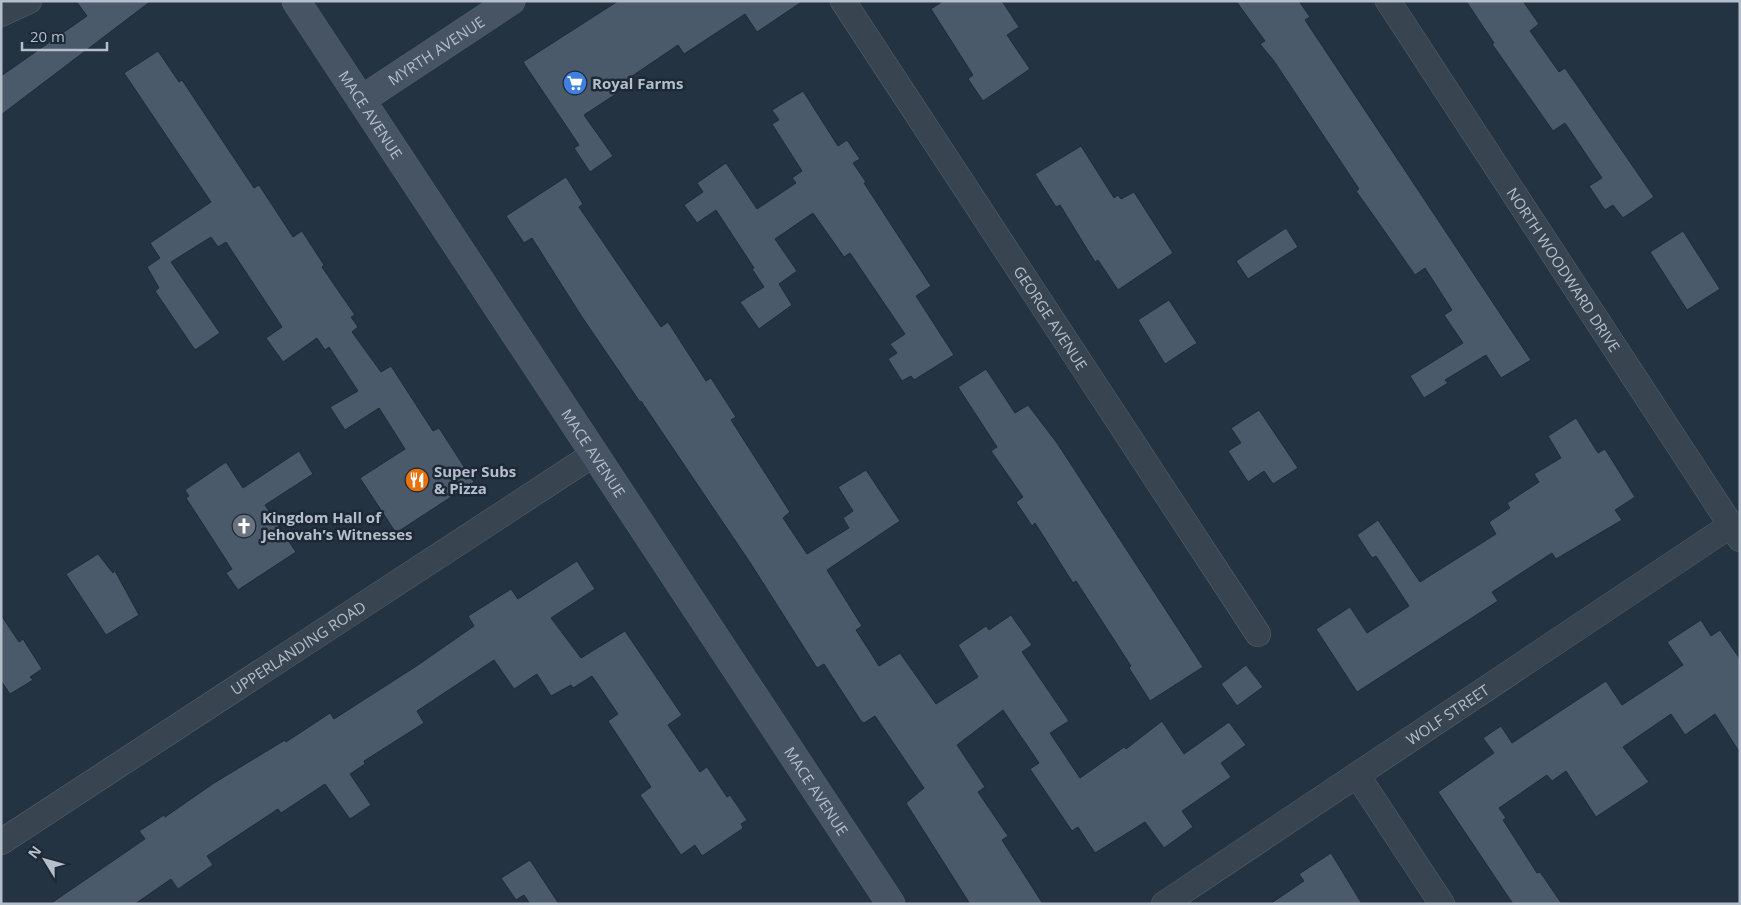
<svg xmlns="http://www.w3.org/2000/svg" width="1741" height="905" viewBox="0 0 1741 905" font-family="'Open Sans',sans-serif">
  <rect width="100%" height="100%" fill="#243341"/>
  <!-- building -->
  <g fill="#4a5a6a" stroke="#1f2b38">
    <path d="M 76,1 L 151,1 L 1,115 L 1,76 L 87,16 Z"/>
    <path d="M 618,1 L 803,1 L 757,32 L 745,14 L 684,54 L 678,45 L 616,87 L 619,92 L 584,115 L 613,156 L 590,172 L 574,148 L 579,145 L 523,62 Z"/>
    <path d="M 943,1 L 1002,1 L 1019,27 L 1007,35 L 1030,69 L 983,101 L 968,79 L 973,75 L 931,9 Z"/>
    <path d="M 1236,1 L 1299,1 L 1310,17 L 1305,20 L 1531,360 L 1501,378 L 1486,355 L 1445,380 L 1448,383 L 1424,398 L 1410,376 L 1463,343 L 1444,315 L 1452,310 L 1425,268 L 1415,275 L 1376,219 L 1356,191 L 1359,189 L 1274,61 L 1260,44 L 1265,41 Z"/>
    <path d="M 1466,1 L 1523,1 L 1539,24 L 1530,31 L 1559,72 L 1565,68 L 1654,197 L 1623,218 L 1613,205 L 1605,210 L 1589,186 L 1602,178 L 1565,123 L 1553,131 L 1492,44 L 1494,43 Z"/>
    <path d="M 158,51 L 179,82 L 182,80 L 254,188 L 259,185 L 293,237 L 302,231 L 324,265 L 322,267 L 355,315 L 351,317 L 358,327 L 352,332 L 381,372 L 391,366 L 433,431 L 439,428 L 474,482 L 396,533 L 360,478 L 405,449 L 379,408 L 345,430 L 330,407 L 358,391 L 329,347 L 325,350 L 317,338 L 283,362 L 266,338 L 282,327 L 226,242 L 218,247 L 211,237 L 171,262 L 220,333 L 195,350 L 155,291 L 159,288 L 147,267 L 160,258 L 150,243 L 211,202 L 124,73 Z"/>
    <path d="M 803,91 L 838,146 L 847,140 L 860,159 L 853,163 L 866,182 L 864,183 L 931,286 L 916,296 L 954,355 L 914,380 L 911,376 L 902,381 L 888,359 L 897,353 L 890,344 L 905,334 L 850,253 L 844,257 L 813,213 L 775,239 L 797,271 L 779,284 L 792,305 L 759,329 L 740,302 L 764,287 L 752,269 L 754,268 L 716,210 L 697,223 L 684,205 L 703,192 L 697,183 L 726,163 L 757,209 L 796,183 L 792,178 L 802,171 L 772,124 L 779,120 L 772,110 Z"/>
    <path d="M 1081,146 L 1114,198 L 1118,195 L 1121,199 L 1134,192 L 1173,253 L 1118,290 L 1098,260 L 1095,262 L 1060,205 L 1056,207 L 1035,174 Z"/>
    <path d="M 566,177 L 583,204 L 579,207 L 661,327 L 668,322 L 706,381 L 711,378 L 736,417 L 731,420 L 790,512 L 783,518 L 807,554 L 849,528 L 843,518 L 853,511 L 838,487 L 866,470 L 900,521 L 827,570 L 862,626 L 856,630 L 879,666 L 900,653 L 936,704 L 978,677 L 958,645 L 986,626 L 989,630 L 1011,615 L 1032,645 L 1022,652 L 1069,721 L 1050,733 L 1080,778 L 1124,747 L 1126,749 L 1162,721 L 1184,754 L 1229,722 L 1246,745 L 1221,763 L 1231,777 L 1182,811 L 1193,827 L 1164,848 L 1145,822 L 1095,853 L 1078,827 L 1072,831 L 1030,769 L 1039,763 L 1003,710 L 957,745 L 985,787 L 978,792 L 1008,836 L 1002,840 L 1043,904 L 970,904 L 906,803 L 924,788 L 875,716 L 864,723 L 861,721 L 824,664 L 817,668 L 751,564 L 641,401 L 640,402 L 582,317 L 532,238 L 524,243 L 506,216 Z"/>
    <path d="M 1286,228 L 1298,247 L 1248,279 L 1236,261 Z"/>
    <path d="M 1683,231 L 1720,289 L 1687,310 L 1650,252 Z"/>
    <path d="M 1169,300 L 1197,343 L 1165,364 L 1138,320 Z"/>
    <path d="M 986,369 L 1015,413 L 1028,405 L 1057,443 L 1203,667 L 1150,701 L 1129,668 L 1131,666 L 1076,581 L 1073,583 L 1035,523 L 1032,526 L 1016,502 L 1023,497 L 991,451 L 997,447 L 958,387 Z"/>
    <path d="M 1259,410 L 1298,468 L 1273,484 L 1264,471 L 1248,482 L 1228,451 L 1241,443 L 1231,428 Z"/>
    <path d="M 1576,418 L 1598,453 L 1605,449 L 1635,497 L 1615,510 L 1622,520 L 1556,559 L 1552,553 L 1492,592 L 1498,601 L 1357,692 L 1316,629 L 1350,607 L 1367,633 L 1409,606 L 1376,556 L 1372,558 L 1357,535 L 1378,520 L 1420,582 L 1496,534 L 1489,522 L 1510,508 L 1507,503 L 1539,482 L 1534,474 L 1561,458 L 1548,436 Z"/>
    <path d="M 299,451 L 313,474 L 265,505 L 296,552 L 238,590 L 226,573 L 232,569 L 186,498 L 189,496 L 185,490 L 226,462 L 243,488 Z"/>
    <path d="M 98,554 L 113,573 L 115,571 L 139,615 L 106,635 L 66,574 Z"/>
    <path d="M 577,561 L 595,589 L 551,618 L 581,658 L 625,631 L 682,715 L 668,725 L 700,772 L 707,767 L 727,797 L 730,795 L 747,820 L 741,824 L 743,827 L 742,829 L 702,856 L 695,845 L 681,855 L 640,795 L 651,787 L 608,721 L 618,714 L 592,676 L 573,688 L 571,685 L 551,696 L 537,674 L 514,689 L 494,660 L 417,711 L 424,723 L 364,761 L 365,764 L 350,774 L 371,805 L 350,819 L 325,784 L 281,813 L 278,809 L 207,856 L 213,865 L 178,889 L 171,879 L 135,904 L 50,904 L 145,839 L 139,831 L 164,815 L 165,817 L 214,783 L 285,740 L 286,742 L 330,713 L 334,719 L 418,665 L 474,626 L 468,616 L 511,589 L 518,599 Z"/>
    <path d="M 1,615 L 19,642 L 23,639 L 42,669 L 30,677 L 33,680 L 10,694 L 1,681 Z"/>
    <path d="M 1701,620 L 1711,636 L 1720,630 L 1740,659 L 1740,753 L 1715,714 L 1685,735 L 1671,714 L 1623,747 L 1649,782 L 1596,817 L 1566,771 L 1552,781 L 1547,775 L 1499,808 L 1506,818 L 1503,820 L 1537,873 L 1540,872 L 1562,904 L 1513,904 L 1438,792 L 1494,753 L 1483,738 L 1501,726 L 1512,743 L 1606,681 L 1622,705 L 1683,665 L 1667,642 Z"/>
    <path d="M 1246,665 L 1263,687 L 1237,706 L 1221,684 Z"/>
    <path d="M 1331,853 L 1362,904 L 1270,904 L 1304,881 L 1299,874 Z"/>
    <path d="M 530,860 L 559,904 L 530,904 L 524,895 L 516,900 L 501,878 Z"/>
  </g>
  <g fill="none" stroke-linecap="round" stroke-linejoin="round">
    <!-- street casing -->
    <g stroke="#56626e" stroke-width="26">
      <g id="street">
        <path id="s1" d="M 843,1 L 1258,634"/>
        <path id="s2" d="M 1388,1 L 1740,539"/>
        <path d="M 1,14 L 29,1"/>
        <path d="M 1357,775 L 1442,904"/>
        <path id="s3" d="M 1,842 L 594,454"/>
        <path id="s4" d="M 1164,904 L 1731,525"/>
      </g>
    </g>
    <!-- secondary casing -->
    <g stroke="#56626e" stroke-width="29">
      <g id="secondary">
        <path id="s5" d="M 296,1 L 891,904"/>
        <path id="s6" d="M 361,100 L 511,1"/>
      </g>
    </g>
    <!-- street -->
    <use href="#street" stroke="#394451" stroke-width="25"/>
    <!-- secondary -->
    <use href="#secondary" stroke="#465464" stroke-width="28"/>
  </g>
  <!-- icons -->
  <defs>
    <g id="supermarket-disc" transform="scale(1.25)"><circle r="9.5" fill="#3f7fe0" stroke="#1d2936"/><path d="M-6-5.5h2.5l.6 2H6L4.5 2H-2.5L-4.4-4H-6ZM-1.5 3.2a1.3 1.3 0 1 0 .1 0ZM3 3.2a1.3 1.3 0 1 0 .1 0Z" fill="#fff"/></g>
    <g id="restaurant-disc" transform="scale(1.25)"><circle r="9.5" fill="#e8710a" stroke="#1d2936"/><path d="M-5-6h1v4h1v-4h1v4h1v-4h1v5L-1.5 .5V6h-2V.5L-5-1ZM5-6V6H3V1.5H1.5Q1.5-4 5-6Z" fill="#fff"/></g>
    <g id="church-disc" transform="scale(1.25)"><circle r="9.5" fill="#6b7280" stroke="#1d2936"/><path d="M-1.2-6h2.4v3.5h3.3v2.4h-3.3V6h-2.4V-.1h-3.3v-2.4h3.3Z" fill="#fff"/></g>
  </defs>
  <g fill-rule="evenodd">
    <use href="#supermarket-disc" x="575" y="83"/>
    <use href="#restaurant-disc" x="417" y="480"/>
    <use href="#church-disc" x="244" y="526"/>
  </g>
  <g text-anchor="middle" dominant-baseline="central" stroke-width="5" stroke-linejoin="round" paint-order="stroke">
    <!-- street labels -->
    <g font-size="15" fill="#b5bfcb" stroke="#1d2936">
      <text stroke="none"><textPath href="#s6" startOffset="90">MYRTH AVENUE</textPath></text>
      <text stroke="none"><textPath href="#s5" startOffset="136">MACE AVENUE</textPath></text>
      <text stroke="none"><textPath href="#s2" startOffset="321">NORTH WOODWARD DRIVE</textPath></text>
      <text stroke="none"><textPath href="#s1" startOffset="379">GEORGE AVENUE</textPath></text>
      <text stroke="none"><textPath href="#s5" startOffset="541">MACE AVENUE</textPath></text>
      <text stroke="none"><textPath href="#s3" startOffset="355">UPPERLANDING ROAD</textPath></text>
      <text stroke="none"><textPath href="#s4" startOffset="341">WOLF STREET</textPath></text>
      <text stroke="none"><textPath href="#s5" startOffset="946">MACE AVENUE</textPath></text>
    </g>
    <!-- poi labels -->
    <g font-size="15" font-weight="bold" fill="#b5bfcb" stroke="#1d2936" text-anchor="start">
      <text x="592" y="83">Royal Farms</text>
      <text x="434" y="471">Super Subs<tspan x="434" dy="17">&amp; Pizza</tspan></text>
      <text x="262" y="517">Kingdom Hall of<tspan x="262" dy="17">Jehovah’s Witnesses</tspan></text>
    </g>
  </g>
  <!-- border -->
  <rect width="1741" height="905" fill="none" stroke="#b5bfcb" stroke-width="5"/>
  <!-- north arrow -->
  <g transform="translate(45 860) rotate(307)" stroke="#1d2936" stroke-width="4" paint-order="stroke">
  <path d="M0-4L9 19L0 12L-9 19Z" fill="#b5bfcb"/>
  <text y="-8" font-size="14" font-weight="bold" text-anchor="middle" fill="#b5bfcb">N</text>
  </g>
  <!-- scale -->
  <path d="M22 42v8h85v-8" fill="none" stroke="#b5bfcb" stroke-width="2.5"/>
  <text x="30" y="42" font-size="15" fill="#b5bfcb" stroke="#1d2936" stroke-width="4" paint-order="stroke">20 m</text>
</svg>
